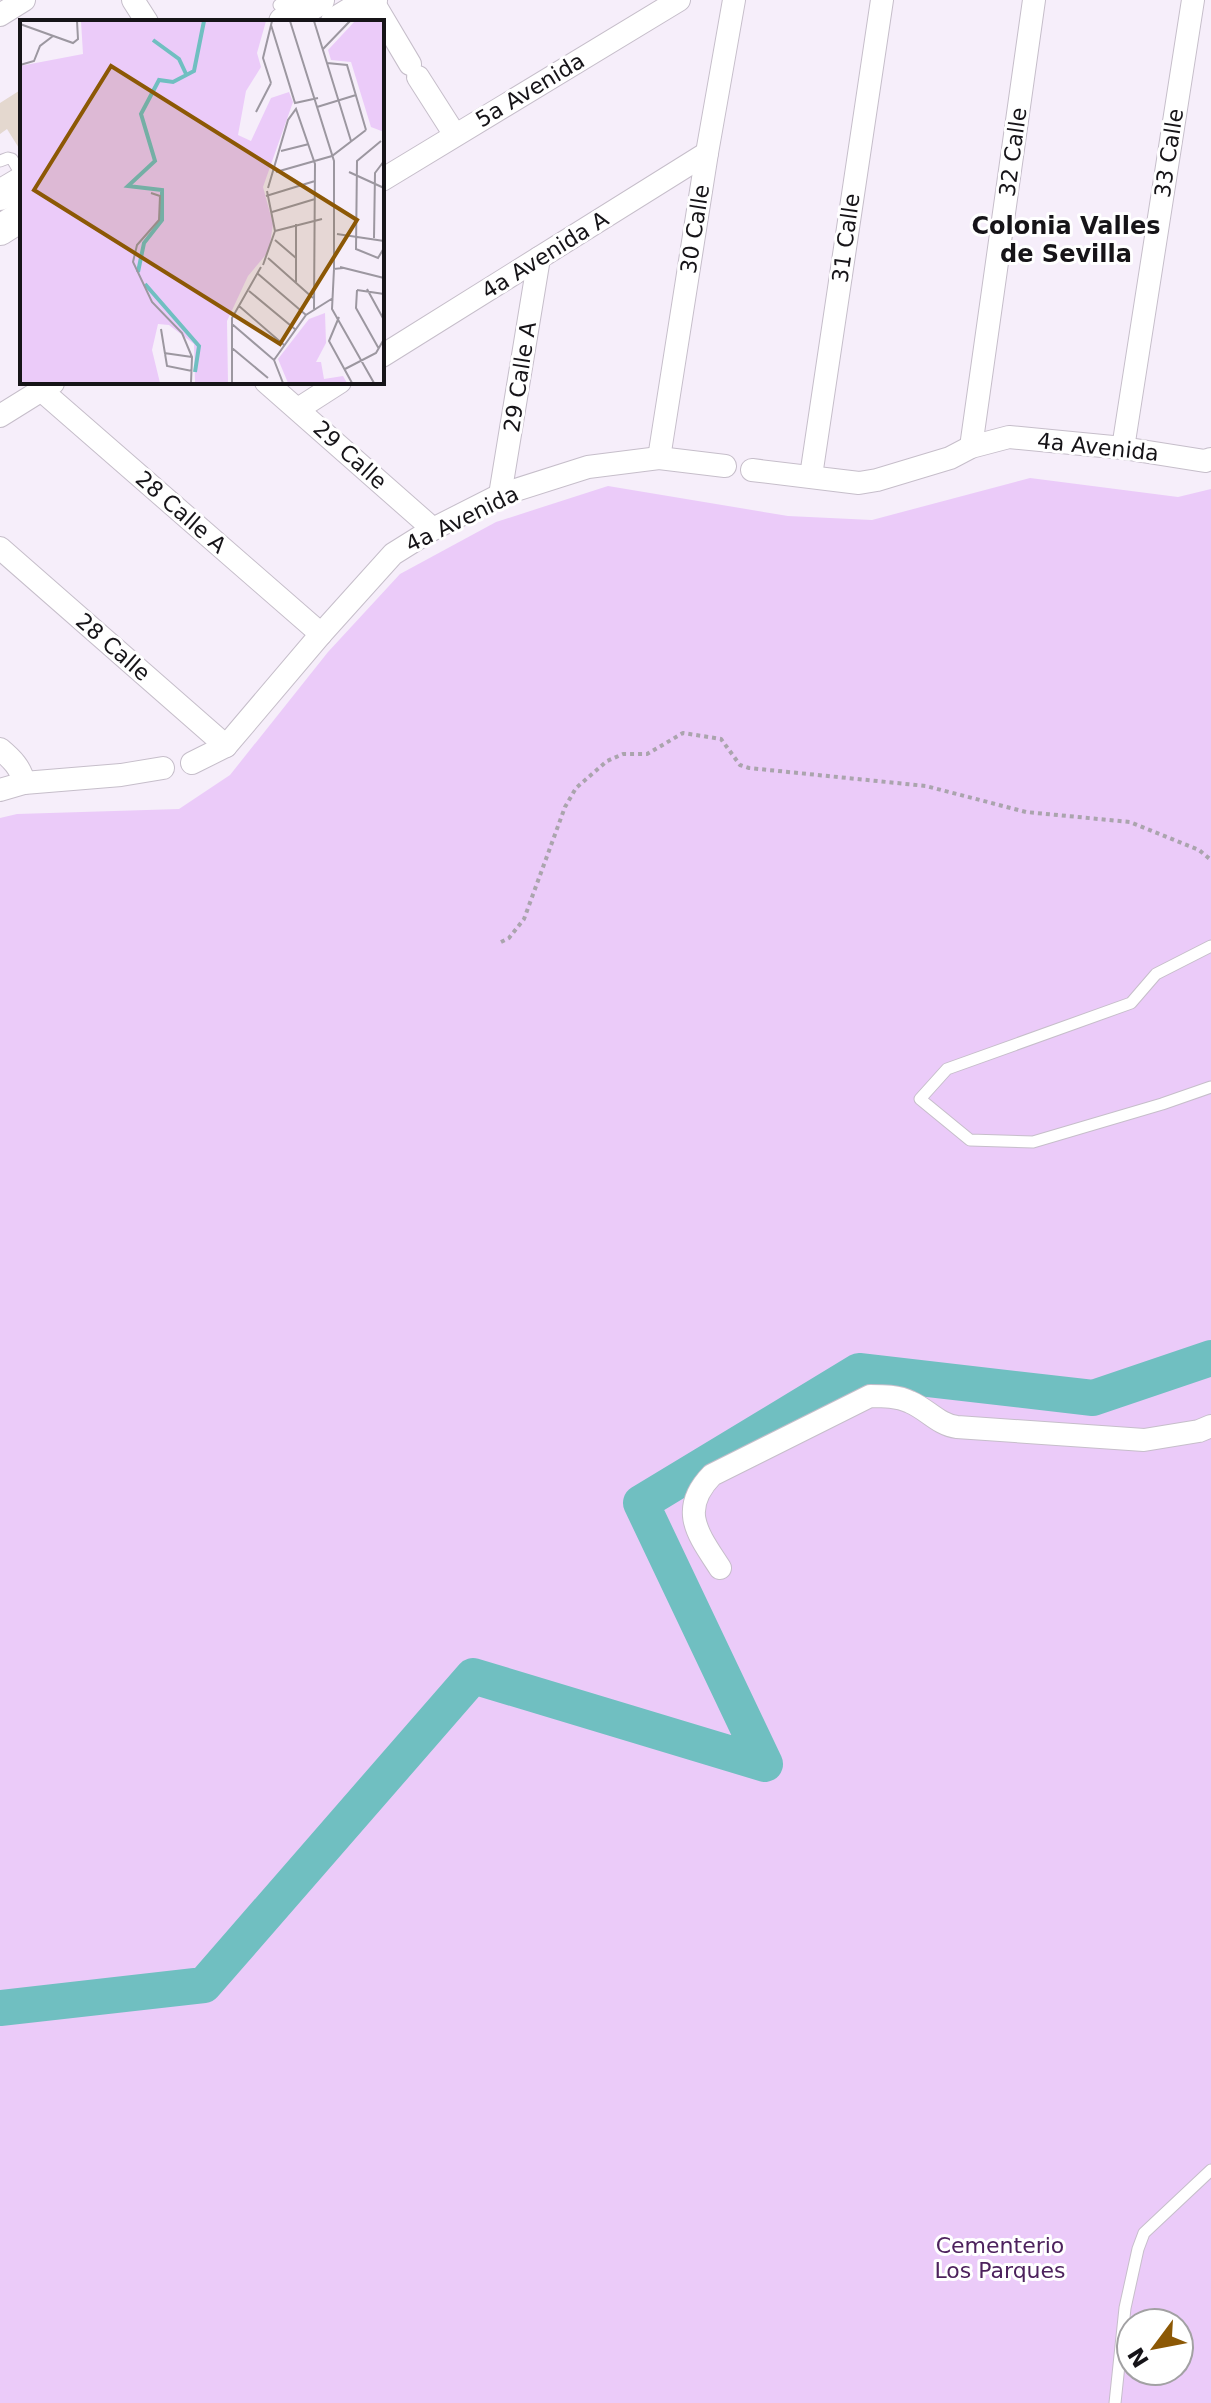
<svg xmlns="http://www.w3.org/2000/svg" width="1211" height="2403" viewBox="0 0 1211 2403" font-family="'DejaVu Sans',sans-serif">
  <rect width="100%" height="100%" fill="#f6eefa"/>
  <!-- green -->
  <path fill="#ebcbf9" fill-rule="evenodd" d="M 1030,478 L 1178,497 L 1211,489 L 1211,2403 L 0,2403 L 0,818 L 17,814 L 179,809 L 230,775 L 328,652 L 400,574 L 496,522 L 608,486 L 788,516 L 872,520 ZM 1131,2323 L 1179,2323 L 1179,2371 L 1131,2371 Z"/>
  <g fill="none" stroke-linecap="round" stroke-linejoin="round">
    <!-- river -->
    <path stroke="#70bfc1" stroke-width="36" d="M 0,2008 L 204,1985 L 473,1676 L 765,1764 L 641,1503 L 859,1371 L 1093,1398 L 1211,1358"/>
  </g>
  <!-- building -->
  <path fill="#e4d8cf" d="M 22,89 L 22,153 L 7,129 L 0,134 L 0,103 Z"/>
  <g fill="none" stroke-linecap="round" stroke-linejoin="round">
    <!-- service casing -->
    <g stroke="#c6beca" stroke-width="13">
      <g id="service">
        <path d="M 279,5 L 287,0"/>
        <path d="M 0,161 L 8,158 L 12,159 L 22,176"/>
        <path d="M 1211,946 L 1156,974 L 1131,1003 L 947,1069 L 920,1099 L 970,1140 L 1033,1142 L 1162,1104 L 1211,1087"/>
        <path d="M 1115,2403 L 1125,2308 L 1138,2249 L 1144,2233 L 1211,2170"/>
      </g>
    </g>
    <!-- minor casing -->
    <g stroke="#c6beca" stroke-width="24">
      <g id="minor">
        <path d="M 133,0 L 147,22"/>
        <path d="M 372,0 L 410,64"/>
        <path d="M 0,15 L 24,0"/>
        <path d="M 418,77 L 455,135"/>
        <path d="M 382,180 L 679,0"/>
        <path d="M 382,356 L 707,153"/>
        <path d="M 266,382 L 433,529"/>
        <path d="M 41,390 L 321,634"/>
        <path d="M 298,409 L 340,382"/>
        <path d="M 0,416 L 53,383"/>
        <path d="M 971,447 L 1034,0"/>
        <path d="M 1123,448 L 1193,0"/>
        <path d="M 659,458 L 707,153 L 734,0"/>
        <path d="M 752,470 L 859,483 L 877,480 L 950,458 L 971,447 L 1009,437 L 1123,448 L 1205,461 L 1211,459"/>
        <path d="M 811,476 L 882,0"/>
        <path d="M 500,495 L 539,258"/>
        <path d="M 0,548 L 226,746"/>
        <path d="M 0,749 C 12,759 21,768 24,783"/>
        <path d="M 192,763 L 226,746 L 321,634 L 393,554 L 433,529 L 500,495 L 588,467 L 659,458 L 725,466"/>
        <path d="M 0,790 L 24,783 L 121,775 L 163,768"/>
        <path d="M 720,1568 C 698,1534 678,1510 712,1475 L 870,1396 C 883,1396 898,1396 910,1402 C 927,1409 939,1425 957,1427 L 1144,1440 L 1199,1431 L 1211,1426"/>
      </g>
    </g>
    <!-- secondary casing -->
    <g stroke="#c6beca" stroke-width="32">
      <g id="secondary">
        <path d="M 284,22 L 319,0"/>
        <path d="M 336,22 L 372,0"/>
        <path d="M 0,195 L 22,182"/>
        <path d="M 0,230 L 22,216"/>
      </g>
    </g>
    <!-- path -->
    <path stroke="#aaa4ad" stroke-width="4" stroke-dasharray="4 4" stroke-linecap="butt" d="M 501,942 L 509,938 L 524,919 L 565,807 L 576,788 L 607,761 L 623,754 L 647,754 L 683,733 L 721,739 L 740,765 L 749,768 L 926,786 L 1026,812 L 1130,822 L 1199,850 L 1211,860"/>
    <!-- service -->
    <use href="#service" stroke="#fff" stroke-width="11"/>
    <!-- minor -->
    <use href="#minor" stroke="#fff" stroke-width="22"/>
    <!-- secondary -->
    <use href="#secondary" stroke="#fff" stroke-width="30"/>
  </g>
  <g text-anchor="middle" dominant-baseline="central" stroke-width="6" stroke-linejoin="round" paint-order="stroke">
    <!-- street labels -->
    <g font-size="22" fill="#161418" stroke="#fff">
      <text transform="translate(530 90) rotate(-31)">5a Avenida</text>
      <text transform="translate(1013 152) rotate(-82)">32 Calle</text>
      <text transform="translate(1169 153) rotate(-81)">33 Calle</text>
      <text transform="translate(695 229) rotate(-81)">30 Calle</text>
      <text transform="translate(846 238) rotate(-82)">31 Calle</text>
      <text transform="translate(545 255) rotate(-32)">4a Avenida A</text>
      <text transform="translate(520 377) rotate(-81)">29 Calle A</text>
      <text transform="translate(1098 447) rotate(6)">4a Avenida</text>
      <text transform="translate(350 455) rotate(42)">29 Calle</text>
      <text transform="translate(181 512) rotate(41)">28 Calle A</text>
      <text transform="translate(462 519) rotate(-26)">4a Avenida</text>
      <text transform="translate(113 647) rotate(41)">28 Calle</text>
    </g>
    <!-- park labels -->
    <g font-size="22" fill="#4d225d" stroke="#fff">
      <text x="1000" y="2245">Cementerio<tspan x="1000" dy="25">Los Parques</tspan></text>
    </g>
    <!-- neighbourhood labels -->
    <g font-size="24" font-weight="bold" fill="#161418" stroke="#fff">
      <text x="1066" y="226">Colonia Valles<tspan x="1066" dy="28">de Sevilla</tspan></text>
    </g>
  </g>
  <!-- overview -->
  <g transform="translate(20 20)">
    <rect width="364" height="364" fill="#f6eefa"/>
    <path d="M 61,1 L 246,1 L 237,33 L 241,47 L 226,71 L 218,115 L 231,121 L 251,78 L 269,72 L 273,82 L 243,167 L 253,204 L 249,231 L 228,256 L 207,301 L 208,363 L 175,363 L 174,324 L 149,305 L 138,304 L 132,330 L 140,363 L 0,363 L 0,46 L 63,34 ZM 335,1 L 364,1 L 364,112 L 351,107 L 331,42 L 311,40 L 308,30 ZM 305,293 L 306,323 L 296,342 L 301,342 L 304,359 L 323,356 L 327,363 L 268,363 L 258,339 L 289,299 Z" fill="#ebcbf9"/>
    <path fill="none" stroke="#70bfc1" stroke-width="4" d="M 133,20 L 159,39 L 167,56M 118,252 L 124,223 L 142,200 L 142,170 L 108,166 L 135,141 L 121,94 L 139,60 L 153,62 L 174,51 L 184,1M 125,264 L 179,326 L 175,352"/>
    <path fill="none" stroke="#9c97a0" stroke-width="2" d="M 270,1 L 314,141 L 314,249 L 323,248M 294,1 L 331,121M 0,4 L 53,23 L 58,19 L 57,1M 251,5 L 275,83 L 298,78M 303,29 L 330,1M 307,43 L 327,45 L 346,110M 0,45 L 14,41 L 20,26 L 33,16M 251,63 L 243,38 L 252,1M 297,87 L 336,75M 236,92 L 251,63M 361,121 L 337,141 L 336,229 L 358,238 L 364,228M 261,131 L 289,124M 256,152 L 312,136 L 346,110M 329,152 L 364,168M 248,168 L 268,100 L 276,89 L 295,144 L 294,289M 131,173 L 140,176 L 139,200 L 117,225 L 113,242 L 132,282 L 162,313 L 172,337 L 171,363M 246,176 L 295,161M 252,192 L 295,179M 255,211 L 302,199M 317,214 L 364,221M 354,218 L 355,153 L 364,141M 255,220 L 276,238M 248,238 L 293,278M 243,245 L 255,211 L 247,171M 320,247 L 364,258M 314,249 L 312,289 L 354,363M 237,253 L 286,295M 276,262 L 276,204M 347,269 L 364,300M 337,270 L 336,288 L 359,329M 337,270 L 364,274M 229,271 L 276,310M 219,286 L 264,325M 319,297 L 309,321 L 332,363M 212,304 L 254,340 L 263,363M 141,309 L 147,346 L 172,351M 212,328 L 248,358M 144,333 L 172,337M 254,340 L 286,295 L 313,278M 325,349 L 356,333 L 364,319M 212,363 L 212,298 L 241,247"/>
    <path fill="#8c5805" fill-opacity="0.15" stroke="#8c5805" stroke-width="4" d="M 91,46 L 337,200 L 260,324 L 14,170 Z"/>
    <rect width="364" height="364" fill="none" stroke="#161418" stroke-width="4"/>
  </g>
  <!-- north arrow -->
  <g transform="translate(1155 2347) rotate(238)"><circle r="38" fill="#ffffff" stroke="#a2a1a3" stroke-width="2"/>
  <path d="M0-6L14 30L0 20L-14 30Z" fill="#8c5805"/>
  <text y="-12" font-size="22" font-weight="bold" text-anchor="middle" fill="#161418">N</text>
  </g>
</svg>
